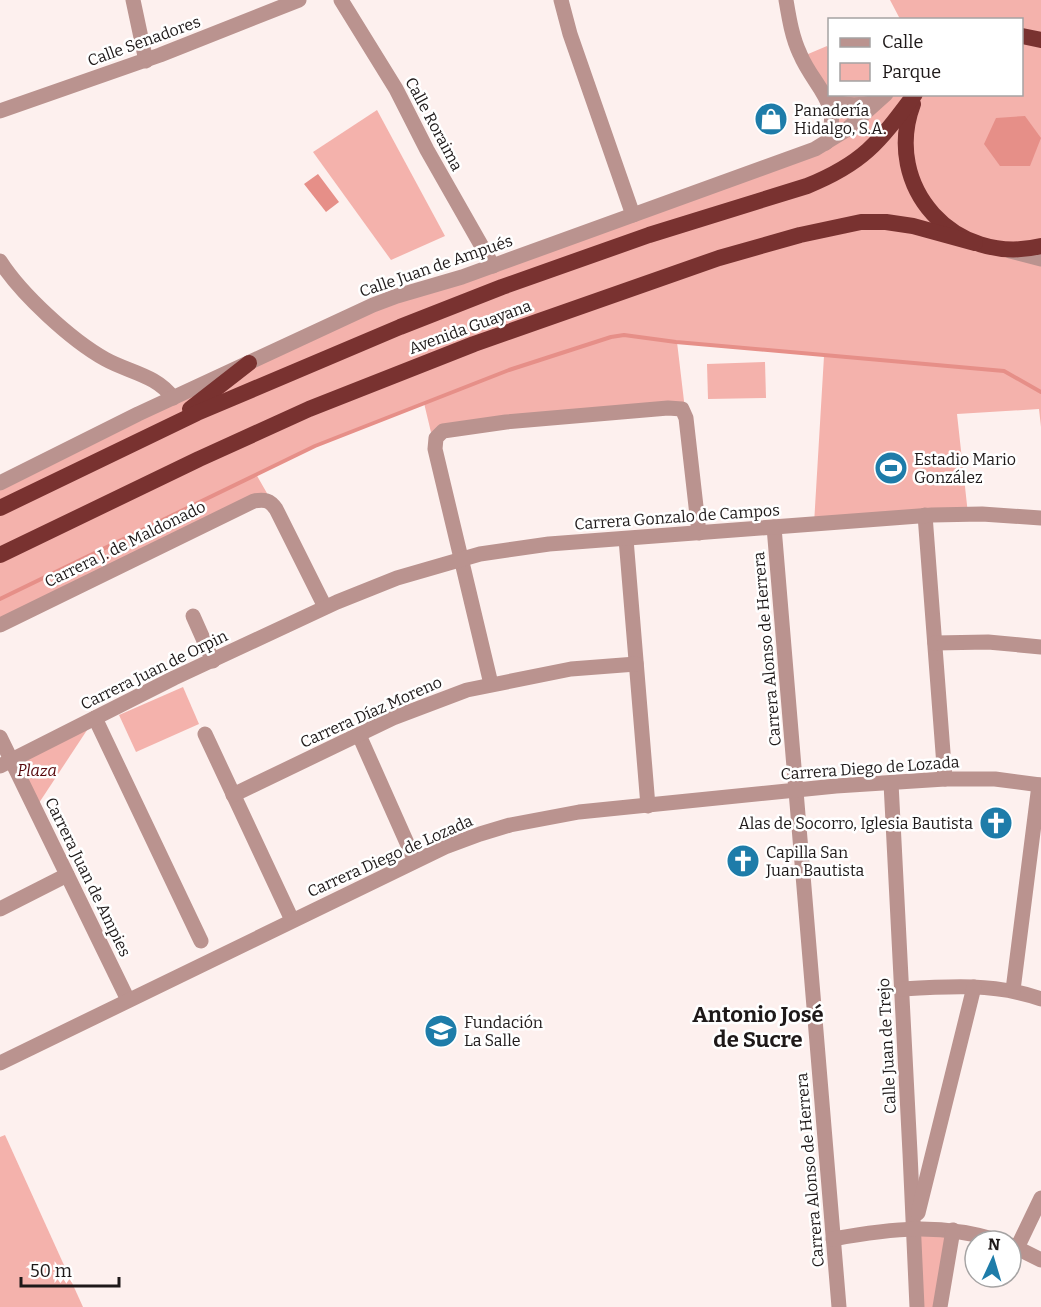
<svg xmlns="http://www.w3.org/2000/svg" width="1041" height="1307" viewBox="0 0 1041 1307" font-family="Bitter,serif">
  <rect width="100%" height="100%" fill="#fdf0ee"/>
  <!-- green -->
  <g fill="#f4b2ac">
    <path d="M 890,0 L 1041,0 L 1041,427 L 1039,409 L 957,414 L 968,514 L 814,524 L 824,356 L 677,342 L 686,418 L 685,413 L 449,429 L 435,449 L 424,403 L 315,446 L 256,474 L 276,509 L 266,500 L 0,625 L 0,483 L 336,322 L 815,149 L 832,124 L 801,57 L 827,46 L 830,51 L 830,94 L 1022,94 L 1022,20 L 900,19 Z"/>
    <path d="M 377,110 L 445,236 L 391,260 L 313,152 Z"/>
    <path d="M 765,362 L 766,398 L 708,399 L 707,364 Z"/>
    <path d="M 183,687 L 199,724 L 136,752 L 119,715 Z"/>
    <path d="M 95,718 L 35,809 L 11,760 Z"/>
    <path d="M 5,1135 L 83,1307 L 0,1307 L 0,1137 Z"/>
    <path d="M 914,1228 L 949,1229 L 938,1307 L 917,1307 Z"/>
  </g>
  <!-- water -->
  <g fill="#e68f88">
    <path d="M 1025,116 L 1041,138 L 1030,166 L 1000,166 L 984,144 L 996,118 Z"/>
    <path d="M 318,174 L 339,202 L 326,212 L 304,184 Z"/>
  </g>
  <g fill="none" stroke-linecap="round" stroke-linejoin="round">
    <!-- stream -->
    <path stroke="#e68f88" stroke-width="4" d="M 0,599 L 315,446 L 509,370 L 611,337 L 624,335 L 676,342 L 1004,371 L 1041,392"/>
    <!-- minor -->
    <g stroke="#ba938f" stroke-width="15">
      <path d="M 133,0 L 146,61"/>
      <path d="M 341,0 L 396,89 L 427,150 L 493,266"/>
      <path d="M 561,0 L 570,34 L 633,215"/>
      <path d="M 786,0 C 789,18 792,37 800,54 C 814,88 844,103 826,143"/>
      <path d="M 827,98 C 842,107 859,106 876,102"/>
      <path d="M 0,111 L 160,55 L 299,0"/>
      <path d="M 0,261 C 21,294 71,340 105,359 C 128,372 157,375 173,398"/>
      <path d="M 0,483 L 138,414 L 373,305 L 397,296 L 462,277 L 815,149 L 846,130 L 886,94"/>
      <path d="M 925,515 L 945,779"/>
      <path d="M 774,527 L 839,1307"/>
      <path d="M 626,539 L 648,806"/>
      <path d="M 193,616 L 213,661"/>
      <path d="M 0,625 L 254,501 C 264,499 270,500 276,509 L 325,607"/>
      <path d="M 935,643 L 988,642 L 1041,647"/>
      <path d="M 491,684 L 435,449 L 436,438 L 443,431 L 506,422 L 668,408 L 682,409 L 686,418 L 699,533"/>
      <path d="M 95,718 L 201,941"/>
      <path d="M 205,734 L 292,920"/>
      <path d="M 359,735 L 415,861"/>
      <path d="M 0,737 L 128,1000"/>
      <path d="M 0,766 L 174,678 L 337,602 L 397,578 L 480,554 L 549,544 L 932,515 L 982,514 L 1041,518"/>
      <path d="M 891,783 L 910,1153 L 917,1307"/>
      <path d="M 233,795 L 393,718 L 467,690 L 571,669 L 636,664"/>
      <path d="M 0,909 L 67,875"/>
      <path d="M 902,989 C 949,986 996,983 1041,999"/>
      <path d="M 1013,990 L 1039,785"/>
      <path d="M 0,1063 L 445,847 L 480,834 L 510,825 L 579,812 L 836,786 L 945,779 L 995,779 L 1041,785"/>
      <path d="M 918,1213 L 974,987"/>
      <path d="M 833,1239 C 893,1228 941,1223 1000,1241"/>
      <path d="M 1011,1245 L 1041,1260"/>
      <path d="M 1017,1248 L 1041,1198"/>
      <path d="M 940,1307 L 953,1230"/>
    </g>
    <!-- tertiary -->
    <path stroke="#ba938f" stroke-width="15" d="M 1010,251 L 1041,259"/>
    <!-- trunk -->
    <g stroke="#793230" stroke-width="16">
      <path d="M 1022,36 L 1041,40"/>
      <path d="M 913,104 C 882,187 955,267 1041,246"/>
      <path d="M 190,409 L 249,363"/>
      <path d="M 0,508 L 197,413 L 400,327 L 502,287 L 649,235 L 807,186 C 864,163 879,142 915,94"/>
      <path d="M 0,555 L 199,459 L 309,409 L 474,344 L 719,258 L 800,235 L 861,222 L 886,222 L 913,226 L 975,243"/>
    </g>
  </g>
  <!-- icons -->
  <defs>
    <g id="shop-disc" transform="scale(1.725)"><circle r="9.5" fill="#1e7ca9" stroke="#fff"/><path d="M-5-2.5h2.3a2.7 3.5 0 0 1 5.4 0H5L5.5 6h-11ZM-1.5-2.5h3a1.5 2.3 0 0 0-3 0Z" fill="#fff"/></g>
    <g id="stadium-disc" transform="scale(1.725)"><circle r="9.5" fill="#1e7ca9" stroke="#fff"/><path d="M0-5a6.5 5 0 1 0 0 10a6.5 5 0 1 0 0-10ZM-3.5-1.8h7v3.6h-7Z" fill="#fff"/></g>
    <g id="church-disc" transform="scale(1.725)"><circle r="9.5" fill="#1e7ca9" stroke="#fff"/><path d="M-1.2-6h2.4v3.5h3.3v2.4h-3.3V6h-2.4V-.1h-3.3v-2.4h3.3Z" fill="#fff"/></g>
    <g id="school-disc" transform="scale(1.725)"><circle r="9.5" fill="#1e7ca9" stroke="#fff"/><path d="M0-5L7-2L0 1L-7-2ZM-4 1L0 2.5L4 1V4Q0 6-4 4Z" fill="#fff"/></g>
  </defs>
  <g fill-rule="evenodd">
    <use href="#shop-disc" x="771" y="119"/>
    <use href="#stadium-disc" x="891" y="468"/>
    <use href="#church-disc" x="996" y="823"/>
    <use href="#church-disc" x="743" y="861"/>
    <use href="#school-disc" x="441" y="1031"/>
  </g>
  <g text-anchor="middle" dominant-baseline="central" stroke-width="5" stroke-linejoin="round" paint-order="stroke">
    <!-- street labels -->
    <g font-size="16" fill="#1e1919" stroke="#fff">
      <text transform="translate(144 41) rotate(-20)">Calle Senadores</text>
      <text transform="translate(434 124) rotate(62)">Calle Roraima</text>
      <text transform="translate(436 266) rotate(-19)">Calle Juan de Ampués</text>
      <text transform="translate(470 327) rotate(-20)">Avenida Guayana</text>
      <text transform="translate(677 517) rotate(-4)">Carrera Gonzalo de Campos</text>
      <text transform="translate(125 544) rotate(-26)">Carrera J. de Maldonado</text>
      <text transform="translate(767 649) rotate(-95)">Carrera Alonso de Herrera</text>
      <text transform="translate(154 670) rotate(-26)">Carrera Juan de Orpin</text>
      <text transform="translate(371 712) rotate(-24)">Carrera Díaz Moreno</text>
      <text transform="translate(870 768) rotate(-4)">Carrera Diego de Lozada</text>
      <text transform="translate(390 856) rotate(-24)">Carrera Diego de Lozada</text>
      <text transform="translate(88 877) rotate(64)">Carrera Juan de Ampies</text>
      <text transform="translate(887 1046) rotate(-93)">Calle Juan de Trejo</text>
      <text transform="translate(810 1170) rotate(-95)">Carrera Alonso de Herrera</text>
    </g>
    <!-- poi labels -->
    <g font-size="16" fill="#1e1919" stroke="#fff" text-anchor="start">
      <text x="794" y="110">Panadería<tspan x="794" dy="18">Hidalgo, S.A.</tspan></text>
      <text x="914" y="459">Estadio Mario<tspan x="914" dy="18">González</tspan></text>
      <text x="973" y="823" text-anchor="end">Alas de Socorro, Iglesia Bautista</text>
      <text x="766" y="852">Capilla San<tspan x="766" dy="18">Juan Bautista</tspan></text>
      <text x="464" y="1022">Fundación<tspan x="464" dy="18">La Salle</tspan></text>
    </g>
    <!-- park labels -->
    <g font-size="16" font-style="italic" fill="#57080c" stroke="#fff">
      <text x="37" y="770">Plaza</text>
    </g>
    <!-- district labels -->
    <g font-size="22" font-weight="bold" fill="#1e1919" stroke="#fff">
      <text x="758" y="1014">Antonio José<tspan x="758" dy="25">de Sucre</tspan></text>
    </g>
  </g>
  <!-- legend -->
  <rect x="828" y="18" width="195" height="78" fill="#ffffff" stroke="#a5a3a3" stroke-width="1.5"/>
  <rect x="840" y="38" width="30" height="9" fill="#ba938f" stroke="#a5a3a3" stroke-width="1.5"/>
  <text x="882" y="48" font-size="18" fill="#1e1919">Calle</text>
  <rect x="840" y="63" width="30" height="18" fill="#f4b2ac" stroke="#a5a3a3" stroke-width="1.5"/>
  <text x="882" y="78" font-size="18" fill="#1e1919">Parque</text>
  <!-- north arrow -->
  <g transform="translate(993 1259) rotate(4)"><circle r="28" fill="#ffffff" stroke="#a5a3a3" stroke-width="1.5"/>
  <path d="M0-4.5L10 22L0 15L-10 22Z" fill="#1e7ca9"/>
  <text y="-9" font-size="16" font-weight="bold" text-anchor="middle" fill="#1e1919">N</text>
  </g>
  <!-- scale -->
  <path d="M21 1277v9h98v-9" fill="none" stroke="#1e1919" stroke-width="3"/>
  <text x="30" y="1277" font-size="18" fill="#1e1919" stroke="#ffffff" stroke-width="4.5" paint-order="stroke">50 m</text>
</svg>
